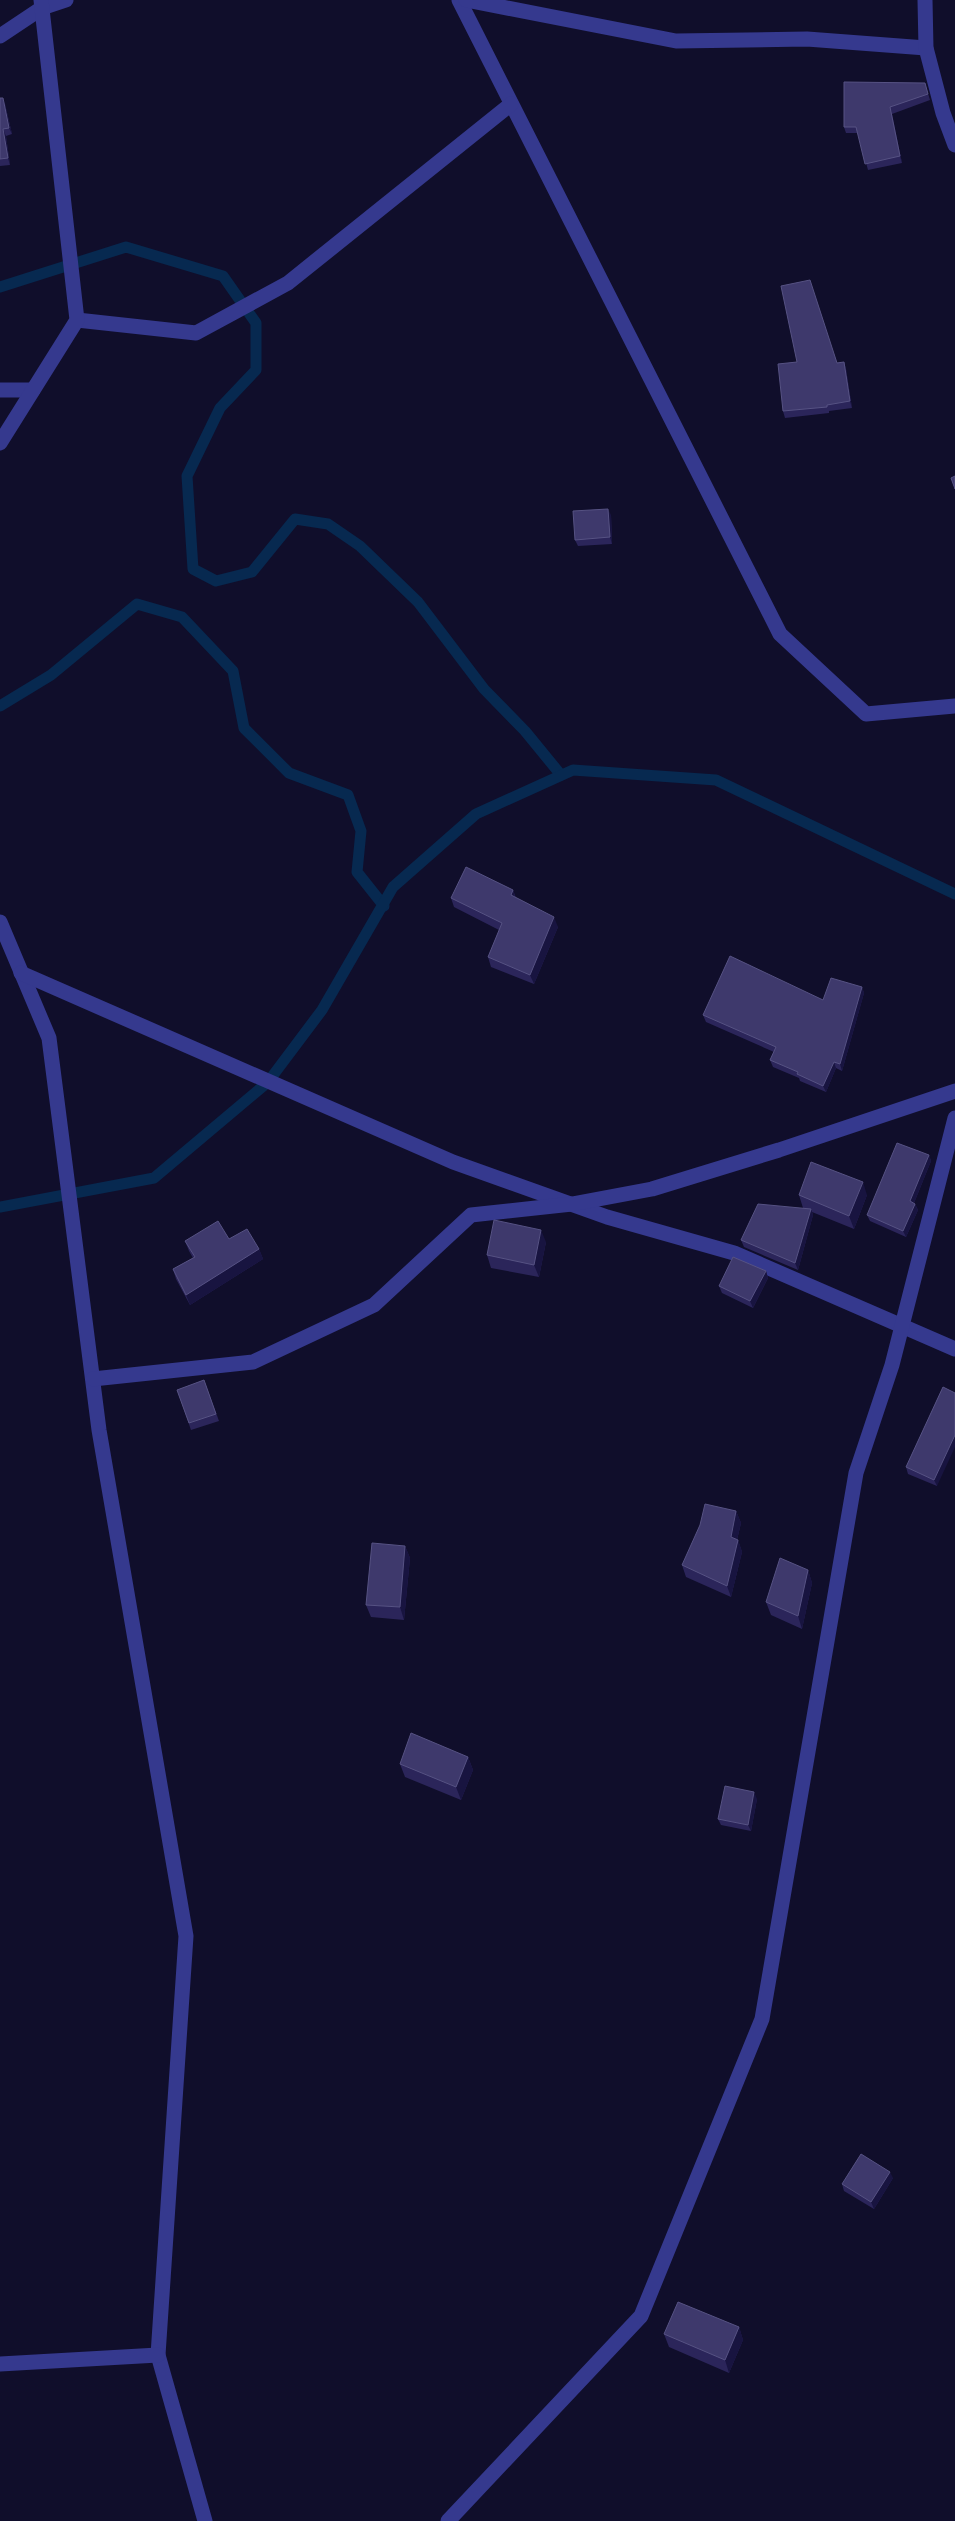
<svg xmlns="http://www.w3.org/2000/svg" width="955" height="2521" viewBox="0 0 955 2521" font-family="'IBM Plex Sans',sans-serif">
  <rect width="100%" height="100%" fill="#100e2b"/>
  <g fill="none" stroke-linecap="round" stroke-linejoin="round">
    <!-- stream -->
    <g stroke="#072950" stroke-width="11">
      <path d="M 0,287 L 126,247 L 223,276 L 256,323 L 256,370 L 220,408 L 187,476 L 193,569 L 216,581 L 252,572 L 295,519 L 328,524 L 360,546 L 418,602 L 484,689 L 525,731 L 561,775"/>
      <path d="M 0,706 L 51,675 L 137,604 L 182,617 L 233,671 L 244,728 L 289,773 L 348,795 L 361,831 L 357,872 L 384,906"/>
      <path d="M 0,1207 L 154,1178 L 268,1082 L 322,1010 L 393,887 L 476,814 L 573,770 L 716,780 L 955,894"/>
    </g>
    <!-- street -->
    <g stroke="#35398e" stroke-width="15">
      <path d="M 459,0 L 780,634 L 866,714 L 955,706"/>
      <path d="M 466,0 L 676,41 L 807,39 L 926,48"/>
      <path d="M 925,0 L 926,48 L 943,113 L 955,145"/>
      <path d="M 0,36 L 42,8 L 66,0"/>
      <path d="M 77,320 L 196,333 L 288,283 L 511,104"/>
      <path d="M 0,390 L 33,390"/>
      <path d="M 0,443 L 77,320 L 41,0"/>
      <path d="M 0,922 L 49,1038 L 99,1430 L 186,1936 L 158,2355 L 205,2521"/>
      <path d="M 21,973 L 453,1162 L 607,1217 L 734,1253 L 955,1349"/>
      <path d="M 93,1379 L 253,1362 L 374,1305 L 471,1215 L 572,1204 L 652,1189 L 779,1150 L 955,1091"/>
      <path d="M 0,2364 L 158,2355"/>
      <path d="M 448,2521 L 641,2316 L 762,2019 L 856,1473 L 892,1365 L 955,1118"/>
    </g>
  </g>
  <!-- wall -->
  <g fill="#2b255a">
    <path d="M 925,83 L 930,100 L 892,114 L 902,163 L 868,170 L 858,133 L 846,133 L 844,127 Z"/>
    <path d="M 0,98 L 5,104 L 12,134 L 6,136 L 10,165 L 0,166 Z"/>
    <path d="M 844,362 L 846,369 L 852,408 L 829,411 L 829,413 L 785,418 L 783,411 L 837,363 Z"/>
    <path d="M 611,515 L 612,544 L 578,546 L 575,540 Z"/>
    <path d="M 513,890 L 516,898 L 558,927 L 534,984 L 491,967 L 488,957 L 499,930 L 454,907 L 451,898 Z"/>
    <path d="M 862,987 L 864,993 L 842,1071 L 836,1068 L 826,1092 L 800,1081 L 799,1078 L 773,1067 L 770,1060 L 774,1052 L 706,1022 L 703,1015 L 823,1000 Z"/>
    <path d="M 929,1155 L 931,1161 L 914,1203 L 915,1204 L 918,1210 L 906,1237 L 870,1221 L 867,1215 Z"/>
    <path d="M 799,1195 L 867,1195 L 854,1229 L 812,1212 L 813,1215 L 798,1270 L 744,1247 L 741,1240 L 803,1208 Z"/>
    <path d="M 229,1239 L 259,1249 L 263,1259 L 190,1305 L 176,1279 L 173,1269 L 193,1258 L 189,1251 L 185,1241 Z"/>
    <path d="M 546,1242 L 539,1277 L 491,1268 L 487,1255 Z"/>
    <path d="M 766,1271 L 768,1278 L 753,1308 L 722,1293 L 719,1286 Z"/>
    <path d="M 204,1380 L 219,1421 L 191,1430 L 177,1390 Z"/>
    <path d="M 943,1387 L 937,1486 L 908,1474 L 906,1467 Z"/>
    <path d="M 736,1511 L 741,1523 L 737,1540 L 738,1540 L 742,1552 L 731,1597 L 686,1577 L 682,1565 Z"/>
    <path d="M 405,1546 L 410,1558 L 404,1620 L 371,1617 L 366,1605 Z"/>
    <path d="M 808,1570 L 812,1583 L 802,1629 L 771,1615 L 766,1602 Z"/>
    <path d="M 468,1757 L 473,1770 L 461,1800 L 405,1777 L 400,1764 Z"/>
    <path d="M 757,1799 L 751,1831 L 721,1825 L 718,1819 Z"/>
    <path d="M 893,2178 L 874,2209 L 844,2191 L 842,2184 Z"/>
    <path d="M 739,2327 L 743,2340 L 729,2373 L 669,2347 L 664,2334 Z"/>
  </g>
  <!-- shaded-wall -->
  <g fill="#181440">
    <path d="M 3,98 L 5,104 L 12,134 L 9,128 Z"/>
    <path d="M 890,107 L 892,114 L 902,163 L 900,156 Z"/>
    <path d="M 3,129 L 6,136 L 10,165 L 8,158 Z"/>
    <path d="M 844,362 L 846,369 L 852,408 L 850,401 Z"/>
    <path d="M 608,509 L 611,515 L 612,544 L 610,537 Z"/>
    <path d="M 513,890 L 516,900 L 511,895 Z"/>
    <path d="M 554,917 L 558,927 L 534,984 L 530,975 Z"/>
    <path d="M 862,987 L 864,993 L 842,1071 L 840,1064 Z"/>
    <path d="M 834,1062 L 836,1068 L 826,1092 L 823,1086 Z"/>
    <path d="M 929,1155 L 931,1161 L 912,1208 L 910,1201 Z"/>
    <path d="M 863,1182 L 867,1195 L 854,1229 L 849,1216 Z"/>
    <path d="M 915,1204 L 918,1210 L 906,1237 L 903,1231 Z"/>
    <path d="M 811,1209 L 813,1215 L 798,1270 L 795,1263 Z"/>
    <path d="M 541,1230 L 546,1242 L 539,1277 L 534,1265 Z"/>
    <path d="M 259,1249 L 263,1259 L 190,1305 L 186,1295 Z"/>
    <path d="M 766,1271 L 768,1278 L 753,1308 L 750,1301 Z"/>
    <path d="M 955,1435 L 955,1447 L 937,1486 L 934,1480 Z"/>
    <path d="M 736,1511 L 741,1523 L 735,1548 L 731,1537 Z"/>
    <path d="M 738,1540 L 742,1552 L 731,1597 L 727,1586 Z"/>
    <path d="M 405,1546 L 410,1558 L 404,1620 L 400,1607 Z"/>
    <path d="M 808,1570 L 812,1583 L 802,1629 L 798,1616 Z"/>
    <path d="M 468,1757 L 473,1770 L 461,1800 L 456,1787 Z"/>
    <path d="M 754,1792 L 757,1799 L 751,1831 L 748,1825 Z"/>
    <path d="M 890,2172 L 893,2178 L 874,2209 L 871,2202 Z"/>
    <path d="M 739,2327 L 743,2340 L 729,2373 L 725,2360 Z"/>
  </g>
  <!-- building -->
  <g fill="#3e396c" stroke="#565283">
    <path d="M 844,82 L 925,83 L 928,94 L 890,107 L 900,156 L 865,164 L 856,127 L 844,127 Z"/>
    <path d="M 0,98 L 3,98 L 9,128 L 3,129 L 8,158 L 0,159 Z"/>
    <path d="M 810,280 L 837,363 L 844,362 L 850,401 L 827,405 L 827,407 L 783,411 L 778,364 L 797,362 L 781,286 Z"/>
    <path d="M 955,476 L 955,489 L 951,478 Z"/>
    <path d="M 608,509 L 610,537 L 575,540 L 573,511 Z"/>
    <path d="M 466,867 L 513,890 L 511,895 L 554,917 L 530,975 L 488,957 L 502,923 L 451,898 Z"/>
    <path d="M 730,956 L 823,1000 L 831,978 L 862,987 L 840,1064 L 834,1062 L 823,1086 L 797,1074 L 798,1072 L 770,1060 L 776,1047 L 703,1015 Z"/>
    <path d="M 897,1143 L 929,1155 L 910,1201 L 915,1204 L 903,1231 L 867,1215 Z"/>
    <path d="M 811,1162 L 863,1182 L 849,1216 L 799,1195 Z"/>
    <path d="M 758,1204 L 811,1209 L 795,1263 L 741,1240 Z"/>
    <path d="M 494,1220 L 541,1230 L 534,1265 L 487,1255 Z"/>
    <path d="M 218,1221 L 229,1239 L 247,1229 L 259,1249 L 186,1295 L 173,1269 L 195,1257 L 185,1241 Z"/>
    <path d="M 733,1257 L 766,1271 L 750,1301 L 719,1286 Z"/>
    <path d="M 204,1380 L 216,1414 L 189,1423 L 177,1390 Z"/>
    <path d="M 943,1387 L 955,1393 L 955,1435 L 934,1480 L 906,1467 Z"/>
    <path d="M 705,1504 L 736,1511 L 731,1537 L 738,1540 L 727,1586 L 682,1565 L 700,1525 Z"/>
    <path d="M 372,1543 L 405,1546 L 400,1607 L 366,1605 Z"/>
    <path d="M 780,1558 L 808,1570 L 798,1616 L 766,1602 Z"/>
    <path d="M 411,1733 L 468,1757 L 456,1787 L 400,1764 Z"/>
    <path d="M 725,1786 L 754,1792 L 748,1825 L 718,1819 Z"/>
    <path d="M 861,2154 L 890,2172 L 871,2202 L 842,2184 Z"/>
    <path d="M 678,2302 L 739,2327 L 725,2360 L 664,2334 Z"/>
  </g>
</svg>
